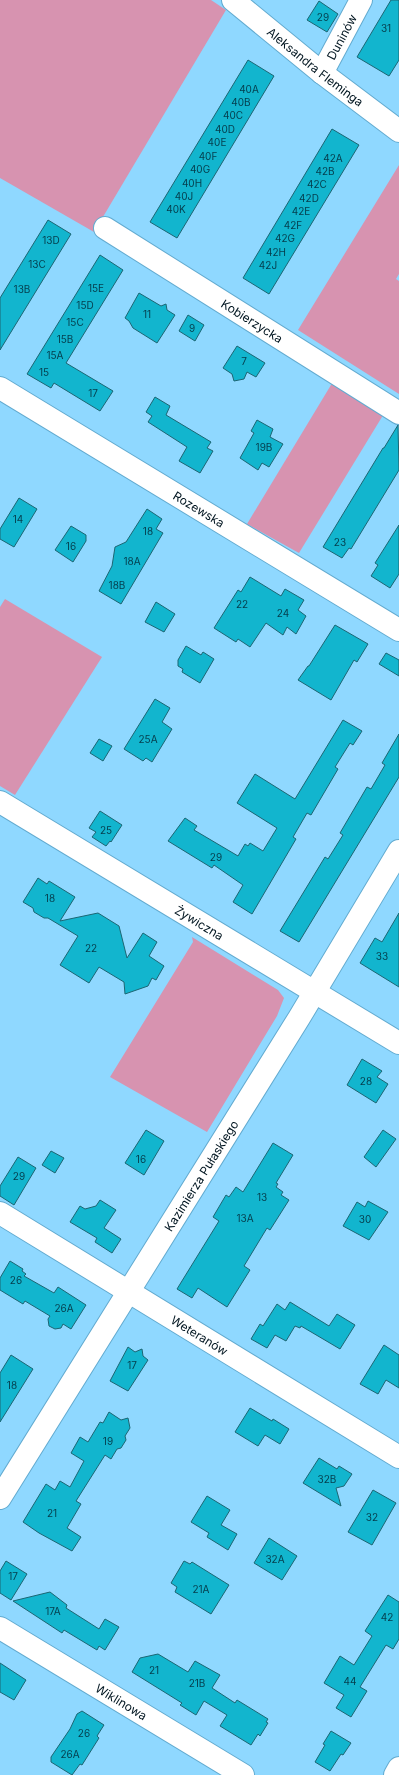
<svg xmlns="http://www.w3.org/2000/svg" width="399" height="1775" viewBox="0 0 399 1775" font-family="Inter,sans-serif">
  <rect width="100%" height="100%" fill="#8fd8ff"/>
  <!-- green -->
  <g fill="#d793b0">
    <path d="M 0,0 L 211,0 L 226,10 L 94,232 L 0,178 Z"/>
    <path d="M 399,165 L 399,274 L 396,279 L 399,281 L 399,394 L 298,330 Z"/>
    <path d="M 334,380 L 385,412 L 299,553 L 247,524 Z"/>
    <path d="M 5,599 L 102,657 L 15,795 L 0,786 L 0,607 Z"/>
    <path d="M 192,937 L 278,990 L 284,998 L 277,1016 L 207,1132 L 110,1077 L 193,942 Z"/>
  </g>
  <!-- building -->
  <g fill="#12b5ce" stroke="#1c6673">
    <path d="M 391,0 L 399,0 L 399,60 L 389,76 L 357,57 Z"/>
    <path d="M 319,1 L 338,14 L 327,32 L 307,20 Z"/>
    <path d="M 248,60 L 274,76 L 177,238 L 150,222 Z"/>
    <path d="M 332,129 L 359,145 L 269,294 L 243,278 Z"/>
    <path d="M 48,220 L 71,234 L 0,350 L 0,298 Z"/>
    <path d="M 100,255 L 123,270 L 66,363 L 113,391 L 100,411 L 54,383 L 51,388 L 27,374 Z"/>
    <path d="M 139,293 L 161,306 L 166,304 L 167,310 L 175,315 L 157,343 L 133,328 L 129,321 L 125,318 Z"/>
    <path d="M 188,315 L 204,325 L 195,341 L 179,331 Z"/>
    <path d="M 237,346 L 265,363 L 256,377 L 247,372 L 244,379 L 234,381 L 232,374 L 223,368 Z"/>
    <path d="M 155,397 L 170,406 L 166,415 L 211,442 L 207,448 L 213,451 L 200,473 L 179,461 L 187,447 L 148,422 L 152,416 L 146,412 Z"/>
    <path d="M 257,420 L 273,429 L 270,437 L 283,444 L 269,467 L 262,463 L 258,470 L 240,458 L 254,433 L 251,431 Z"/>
    <path d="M 398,425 L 399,470 L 351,549 L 349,548 L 342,558 L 323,547 L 383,448 L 384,448 Z"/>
    <path d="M 19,498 L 37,509 L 14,547 L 0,539 L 0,529 Z"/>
    <path d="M 147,509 L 162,519 L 156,529 L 163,533 L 121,604 L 99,591 L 112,566 L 115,547 L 126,542 Z"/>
    <path d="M 399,525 L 399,574 L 390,588 L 371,576 L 378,565 L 375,563 Z"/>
    <path d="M 71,526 L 86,535 L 86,541 L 73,562 L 55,550 Z"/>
    <path d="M 250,577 L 281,596 L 285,589 L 304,600 L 298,610 L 306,616 L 296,634 L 287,627 L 283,635 L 266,623 L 250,647 L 238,639 L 236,642 L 214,628 L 238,590 L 241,592 Z"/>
    <path d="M 156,602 L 175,614 L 164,632 L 145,622 Z"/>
    <path d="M 335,625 L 368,644 L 357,662 L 354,660 L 331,700 L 298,680 L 308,666 L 309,666 Z"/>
    <path d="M 186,646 L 201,655 L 203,652 L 214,659 L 200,683 L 182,672 L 183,669 L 178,666 L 178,660 Z"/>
    <path d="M 386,653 L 399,660 L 399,676 L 379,664 Z"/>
    <path d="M 155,699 L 170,708 L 162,722 L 172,729 L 152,762 L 146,758 L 143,761 L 124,749 Z"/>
    <path d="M 343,720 L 362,731 L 353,745 L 350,743 L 335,767 L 338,769 L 311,815 L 307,813 L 293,837 L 296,839 L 252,914 L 233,902 L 243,885 L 214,865 L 212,868 L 168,841 L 185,818 L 197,826 L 194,830 L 238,856 L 245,844 L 248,846 L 250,843 L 263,851 L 277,828 L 237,803 L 255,774 L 295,799 Z"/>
    <path d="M 399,734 L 399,777 L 299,942 L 280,931 L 325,857 L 328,859 L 343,835 L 340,833 L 367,787 L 371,789 L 385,765 L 382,763 Z"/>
    <path d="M 99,739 L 112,746 L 103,761 L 90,753 Z"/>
    <path d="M 100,811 L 122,825 L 111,842 L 110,841 L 106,846 L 92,837 L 96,832 L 89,828 Z"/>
    <path d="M 38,878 L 47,884 L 49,881 L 75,897 L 60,921 L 98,913 L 119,926 L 127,958 L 143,933 L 157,942 L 149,956 L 164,966 L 156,980 L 152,978 L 148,986 L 125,994 L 124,982 L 99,967 L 89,983 L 60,965 L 78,936 L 48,918 L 44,918 L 34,912 L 33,908 L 23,902 Z"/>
    <path d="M 399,913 L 399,987 L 360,963 L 375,938 L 382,942 Z"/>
    <path d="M 362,1059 L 382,1071 L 377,1077 L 388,1084 L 376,1103 L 347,1085 Z"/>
    <path d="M 146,1130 L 164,1141 L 144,1175 L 125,1163 Z"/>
    <path d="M 383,1130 L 396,1139 L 376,1167 L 364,1157 Z"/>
    <path d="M 273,1143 L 293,1155 L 276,1183 L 278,1184 L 276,1187 L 283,1192 L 281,1195 L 289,1200 L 270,1230 L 267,1228 L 244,1266 L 250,1270 L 227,1307 L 198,1288 L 192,1298 L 177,1289 L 219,1221 L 213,1217 L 226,1195 L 229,1197 L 236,1187 L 243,1192 Z"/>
    <path d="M 51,1151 L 64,1158 L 55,1173 L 42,1165 Z"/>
    <path d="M 18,1157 L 36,1168 L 14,1205 L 0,1196 L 0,1186 Z"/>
    <path d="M 100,1200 L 116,1210 L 104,1228 L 121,1239 L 112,1253 L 95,1242 L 97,1238 L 70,1222 L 80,1206 L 85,1209 L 96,1206 Z"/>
    <path d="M 368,1201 L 388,1212 L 369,1240 L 343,1226 L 357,1202 L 365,1207 Z"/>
    <path d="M 10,1261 L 23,1269 L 22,1271 L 26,1274 L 24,1276 L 54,1293 L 58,1287 L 86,1305 L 71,1329 L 63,1324 L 61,1328 L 55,1329 L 49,1326 L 48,1319 L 50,1316 L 25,1301 L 23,1304 L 0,1290 L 0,1278 Z"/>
    <path d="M 290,1302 L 329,1326 L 337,1314 L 355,1325 L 340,1349 L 301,1326 L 300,1328 L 295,1326 L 286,1341 L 275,1335 L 267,1348 L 251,1339 L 260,1324 L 263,1326 L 277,1304 L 285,1310 Z"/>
    <path d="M 384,1345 L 399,1355 L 399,1388 L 386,1380 L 378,1394 L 360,1384 Z"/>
    <path d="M 128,1347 L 135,1352 L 142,1349 L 143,1356 L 148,1360 L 128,1391 L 110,1381 Z"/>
    <path d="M 11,1355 L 33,1369 L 0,1422 L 0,1373 Z"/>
    <path d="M 250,1408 L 272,1421 L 273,1419 L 289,1429 L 280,1444 L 265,1435 L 258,1446 L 235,1432 Z"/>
    <path d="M 109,1412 L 121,1420 L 128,1418 L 130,1428 L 125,1436 L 126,1440 L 121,1448 L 117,1449 L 111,1459 L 105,1455 L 76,1501 L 81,1504 L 67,1528 L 81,1537 L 72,1551 L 39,1533 L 23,1522 L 46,1484 L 55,1490 L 60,1481 L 70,1487 L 84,1461 L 71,1453 L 80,1437 L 88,1442 L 100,1422 L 103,1423 Z"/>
    <path d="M 319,1458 L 337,1469 L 339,1466 L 352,1474 L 344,1486 L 336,1488 L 341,1506 L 303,1483 Z"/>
    <path d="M 373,1490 L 396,1503 L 372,1545 L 348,1532 Z"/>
    <path d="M 207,1496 L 230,1510 L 221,1525 L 237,1534 L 228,1550 L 207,1537 L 209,1533 L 191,1522 Z"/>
    <path d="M 269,1538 L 297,1556 L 282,1580 L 254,1563 Z"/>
    <path d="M 6,1561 L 27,1574 L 11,1600 L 0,1593 L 0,1571 Z"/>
    <path d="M 184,1561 L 190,1564 L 192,1562 L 229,1585 L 211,1614 L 175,1592 L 177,1587 L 171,1583 Z"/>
    <path d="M 50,1592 L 67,1605 L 66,1608 L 99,1629 L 105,1619 L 119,1627 L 105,1650 L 99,1646 L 97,1650 L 64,1630 L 62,1633 L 13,1601 Z"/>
    <path d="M 388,1595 L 399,1602 L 399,1639 L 393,1649 L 386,1645 L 360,1687 L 367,1691 L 351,1717 L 336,1708 L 344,1695 L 324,1683 L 340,1656 L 354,1665 L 372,1636 L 365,1631 Z"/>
    <path d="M 158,1654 L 188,1672 L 195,1661 L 220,1675 L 212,1688 L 235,1703 L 237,1700 L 268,1719 L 266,1722 L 268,1723 L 260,1736 L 258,1734 L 251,1745 L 220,1726 L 227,1715 L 204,1701 L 196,1715 L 180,1705 L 182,1703 L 132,1672 L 140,1658 Z"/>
    <path d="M 0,1663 L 26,1680 L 14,1700 L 0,1692 Z"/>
    <path d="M 82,1711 L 104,1725 L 97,1736 L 99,1738 L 82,1765 L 80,1764 L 72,1775 L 51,1762 L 51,1757 L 70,1729 L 77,1714 Z"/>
    <path d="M 331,1731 L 351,1743 L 343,1755 L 341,1754 L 330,1771 L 315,1762 L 325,1745 L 323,1744 Z"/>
  </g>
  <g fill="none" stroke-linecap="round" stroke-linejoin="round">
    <!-- minor casing -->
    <g stroke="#63abd0" stroke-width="24">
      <g id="minor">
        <path id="s1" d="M 233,0 L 322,73 L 399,131"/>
        <path id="s2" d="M 322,73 L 361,0"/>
        <path id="s3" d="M 105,228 L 399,413"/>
        <path id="s4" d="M 0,388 L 399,630"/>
        <path id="s5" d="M 0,802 L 399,1043"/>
        <path id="s6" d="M 0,1213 L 399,1457"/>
        <path id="s7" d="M 0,1498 L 299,1018 L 399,851"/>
        <path id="s8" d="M 0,1628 L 243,1775"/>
        <path d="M 395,1775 L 399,1768"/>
      </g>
    </g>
    <!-- minor -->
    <use href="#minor" stroke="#fff" stroke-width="22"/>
  </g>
  <g text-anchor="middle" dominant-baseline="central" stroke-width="3" stroke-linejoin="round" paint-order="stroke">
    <!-- number labels -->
    <g font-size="10" fill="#053d4c">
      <text x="323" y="17">29</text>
      <text x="386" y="28">31</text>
      <text x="249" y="89">40A</text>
      <text x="241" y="102">40B</text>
      <text x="233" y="115">40C</text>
      <text x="225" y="129">40D</text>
      <text x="217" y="142">40E</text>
      <text x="208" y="156">40F</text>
      <text x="333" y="158">42A</text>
      <text x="200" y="169">40G</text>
      <text x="325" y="171">42B</text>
      <text x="192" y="183">40H</text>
      <text x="317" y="184">42C</text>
      <text x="184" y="196">40J</text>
      <text x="309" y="198">42D</text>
      <text x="176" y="209">40K</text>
      <text x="301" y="211">42E</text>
      <text x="293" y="225">42F</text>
      <text x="285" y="238">42G</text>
      <text x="51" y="240">13D</text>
      <text x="276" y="252">42H</text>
      <text x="37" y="264">13C</text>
      <text x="268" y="265">42J</text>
      <text x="96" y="288">15E</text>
      <text x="22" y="289">13B</text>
      <text x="85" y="305">15D</text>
      <text x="147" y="314">11</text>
      <text x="75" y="322">15C</text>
      <text x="192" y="328">9</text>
      <text x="65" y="339">15B</text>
      <text x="55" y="355">15A</text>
      <text x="244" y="361">7</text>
      <text x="44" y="372">15</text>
      <text x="93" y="393">17</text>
      <text x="264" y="447">19B</text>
      <text x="18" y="519">14</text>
      <text x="148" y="531">18</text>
      <text x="340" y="542">23</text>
      <text x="71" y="546">16</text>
      <text x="132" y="561">18A</text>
      <text x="117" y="585">18B</text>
      <text x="242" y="604">22</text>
      <text x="283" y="613">24</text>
      <text x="148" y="739">25A</text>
      <text x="106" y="830">25</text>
      <text x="216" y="857">29</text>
      <text x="50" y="898">18</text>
      <text x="91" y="948">22</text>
      <text x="382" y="956">33</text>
      <text x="366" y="1081">28</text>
      <text x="141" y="1159">16</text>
      <text x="19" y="1176">29</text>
      <text x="262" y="1197">13</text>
      <text x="245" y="1218">13A</text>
      <text x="365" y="1219">30</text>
      <text x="16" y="1280">26</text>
      <text x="64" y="1308">26A</text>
      <text x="132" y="1365">17</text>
      <text x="12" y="1385">18</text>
      <text x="108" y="1441">19</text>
      <text x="327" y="1479">32B</text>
      <text x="52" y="1513">21</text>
      <text x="372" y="1517">32</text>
      <text x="275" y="1559">32A</text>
      <text x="13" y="1576">17</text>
      <text x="201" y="1589">21A</text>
      <text x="53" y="1611">17A</text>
      <text x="387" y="1617">42</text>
      <text x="154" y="1670">21</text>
      <text x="350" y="1681">44</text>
      <text x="197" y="1683">21B</text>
      <text x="84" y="1733">26</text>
      <text x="70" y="1754">26A</text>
    </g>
    <!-- street labels -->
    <g font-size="12" fill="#011520" stroke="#8fd8ff">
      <text stroke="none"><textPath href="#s2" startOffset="41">Duninów</textPath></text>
      <text stroke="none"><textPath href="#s1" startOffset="106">Aleksandra Fleminga</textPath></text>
      <text stroke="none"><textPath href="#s3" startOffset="174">Kobierzycka</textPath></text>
      <text stroke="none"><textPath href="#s4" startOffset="233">Rozewska</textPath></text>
      <text stroke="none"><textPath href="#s5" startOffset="233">Żywiczna</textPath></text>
      <text stroke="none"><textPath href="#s7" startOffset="380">Kazimierza Pułaskiego</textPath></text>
      <text stroke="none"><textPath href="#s6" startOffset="234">Weteranów</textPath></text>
      <text stroke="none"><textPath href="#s8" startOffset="142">Wiklinowa</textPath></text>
    </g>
  </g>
</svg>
